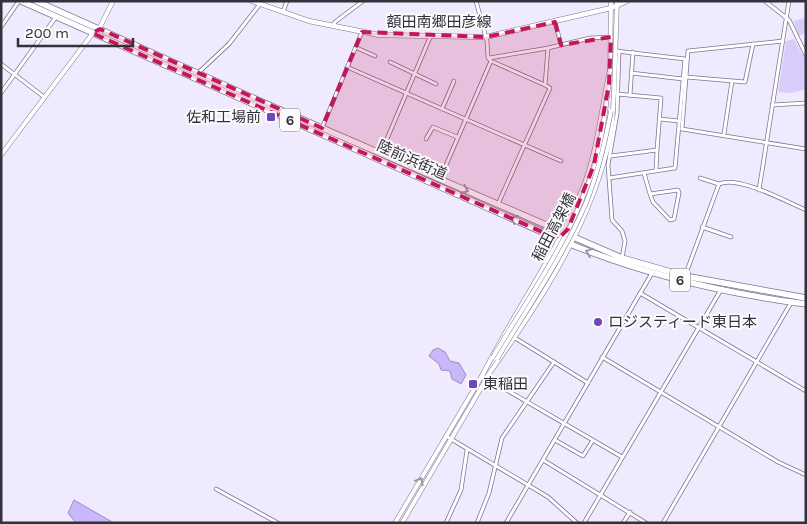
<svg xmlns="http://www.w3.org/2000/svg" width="807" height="524" viewBox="0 0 807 524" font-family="Karla,'Noto Sans JP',sans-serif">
  <rect width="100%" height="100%" fill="#efeafd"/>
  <!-- green -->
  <g fill="#d8ccfb">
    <path d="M 806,3 L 806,33 L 799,36 L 793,21 L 805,18 Z"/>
    <path d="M 794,39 L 802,54 L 806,55 L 806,89 L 791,93 L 778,92 L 786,41 Z"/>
  </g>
  <!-- water -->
  <g fill="#c9b7fa" stroke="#9c8fc1">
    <path d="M 438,348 L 445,352 L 450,361 L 459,363 L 466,375 L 461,384 L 452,379 L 450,371 L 441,370 L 439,364 L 429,356 L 433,350 Z"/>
    <path d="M 74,500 L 114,523 L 76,523 L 68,513 Z"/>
  </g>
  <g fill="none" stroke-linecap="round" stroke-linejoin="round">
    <!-- minor casing -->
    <g stroke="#7c7591" stroke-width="4.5">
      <g id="minor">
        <path d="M 765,1 L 789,20 L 806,55"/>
        <path d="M 283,12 L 287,1"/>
        <path d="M 555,22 L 561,45"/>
        <path d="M 333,26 L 335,22 L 363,1"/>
        <path d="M 1,27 L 19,1"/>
        <path d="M 357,48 L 375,56"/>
        <path d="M 619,51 L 617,114 L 608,165 L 612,220 L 622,231 L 625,241 L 622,258"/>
        <path d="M 489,58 L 548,48 L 590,38 L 611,37"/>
        <path d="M 491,61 L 545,85 L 548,48"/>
        <path d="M 390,62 L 436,84"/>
        <path d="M 1,64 L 44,97"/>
        <path d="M 347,67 L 561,161"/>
        <path d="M 198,73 L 229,44 L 260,4"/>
        <path d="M 631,73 L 683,79"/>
        <path d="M 686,77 L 745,82 L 753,44"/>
        <path d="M 1,93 L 56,17"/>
        <path d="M 630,95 L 633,52"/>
        <path d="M 772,105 L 806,103"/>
        <path d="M 442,109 L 454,81"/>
        <path d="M 660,119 L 679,121"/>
        <path d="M 322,128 L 362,32"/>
        <path d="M 682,129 L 688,51 L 783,41"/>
        <path d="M 682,129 L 806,149"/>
        <path d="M 724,134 L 732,81"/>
        <path d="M 426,139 L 433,127 L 457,137"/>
        <path d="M 381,153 L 431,35"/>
        <path d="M 611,156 L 657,150 L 661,98 L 617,94"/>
        <path d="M 656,171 L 657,150"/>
        <path d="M 644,173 L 650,194 L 678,190 L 679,193 L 674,219 L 670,220 L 653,202 L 650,194"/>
        <path d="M 609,178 L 675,168 L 685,59 L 616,51"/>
        <path d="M 700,178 L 719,184"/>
        <path d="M 440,179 L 491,61 L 488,58 L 487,41 L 476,1"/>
        <path d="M 759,190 L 789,1"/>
        <path d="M 498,204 L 550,88 L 545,85"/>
        <path d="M 702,227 L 731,237"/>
        <path d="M 685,276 L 719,184 C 738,175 787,202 806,210"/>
        <path d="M 640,293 L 806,391"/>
        <path d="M 515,338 L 588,383"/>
        <path d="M 602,357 L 778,462 L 806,475"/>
        <path d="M 486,378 L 622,457"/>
        <path d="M 446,436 L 548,497 L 577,523"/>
        <path d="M 555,440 L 583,456 L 593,440"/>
        <path d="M 543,460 L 646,523"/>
        <path d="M 216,489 L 278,523"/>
        <path d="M 446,523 L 461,490 L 467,450"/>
        <path d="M 477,523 L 489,493 L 502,438 L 554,362"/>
        <path d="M 506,523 L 652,273"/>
        <path d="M 584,523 L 722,288"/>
        <path d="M 623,523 L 630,512"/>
        <path d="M 663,523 L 792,301"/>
      </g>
    </g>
    <!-- tertiary casing -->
    <g stroke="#7c7591" stroke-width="5">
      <g id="tertiary">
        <path d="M 99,29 L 113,1"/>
        <path d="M 610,71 L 611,1"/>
        <path d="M 607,96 L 609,81"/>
        <path d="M 1,155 L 93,33"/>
        <path d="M 482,376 C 514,312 558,252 584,185 C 598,148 601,109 610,70"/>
        <path d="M 486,378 C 537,307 592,224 610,137 C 613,122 613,107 614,92 C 615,62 616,32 617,1"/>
        <path d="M 395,523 L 483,374"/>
        <path d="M 402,523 L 488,376"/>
      </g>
    </g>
    <!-- secondary casing -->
    <g stroke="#7c7591" stroke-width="5.5">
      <path id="secondary" d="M 252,1 L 309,21 L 379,35 L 486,37 L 611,8 L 627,1"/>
    </g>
    <!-- trunk casing -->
    <g stroke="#7c7591" stroke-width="7">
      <g id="trunk">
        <path d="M 21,1 L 558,239 C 638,273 721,293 806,304"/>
        <path d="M 36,1 L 262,102 L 622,258 L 685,276 L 806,298"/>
      </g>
    </g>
    <!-- minor -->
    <use href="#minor" stroke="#fff" stroke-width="3"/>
    <!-- tertiary -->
    <use href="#tertiary" stroke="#fff" stroke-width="4"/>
    <!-- secondary -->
    <use href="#secondary" stroke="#fff" stroke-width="4.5"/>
    <!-- trunk -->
    <use href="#trunk" stroke="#fff" stroke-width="5.5"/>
    <!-- tertiary-bridge casing -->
    <g stroke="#7c7591" stroke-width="5" stroke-linecap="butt">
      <g id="tertiary-bridge">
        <path d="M 493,357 C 525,303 564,249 586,189 C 598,159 604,127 607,96"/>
        <path d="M 497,359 C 527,308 563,257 586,203 C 598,173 605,143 611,111"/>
      </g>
    </g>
    <!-- tertiary-bridge -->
    <use href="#tertiary-bridge" stroke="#fff" stroke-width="4"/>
  </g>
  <!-- one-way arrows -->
  <defs><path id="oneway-chevron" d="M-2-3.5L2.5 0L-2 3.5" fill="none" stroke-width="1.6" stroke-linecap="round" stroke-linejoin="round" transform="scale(1.25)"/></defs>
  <g stroke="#9a989e">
    <use href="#oneway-chevron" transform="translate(465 190) rotate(24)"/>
    <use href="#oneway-chevron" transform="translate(514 219) rotate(-156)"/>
    <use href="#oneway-chevron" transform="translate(589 252) rotate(-159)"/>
    <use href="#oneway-chevron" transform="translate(420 481) rotate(-60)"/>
  </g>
  <!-- marked area -->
  <path fill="#c2185b" fill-opacity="0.2" stroke="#c2185b" stroke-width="4" stroke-dasharray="10 6" stroke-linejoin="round" d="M 555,22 L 561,45 L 611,37 L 609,84 L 594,165 L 568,229 L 558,239 L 92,33 L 100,29 L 322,128 L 362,32 L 486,37 Z"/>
  <!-- markers -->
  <g fill="#7345bd" stroke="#fbfbfb" stroke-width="2">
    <rect x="266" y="112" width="10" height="10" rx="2.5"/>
    <circle cx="598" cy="322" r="5"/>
    <rect x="468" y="379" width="10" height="10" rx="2.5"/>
  </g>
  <g text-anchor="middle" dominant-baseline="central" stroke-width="4" stroke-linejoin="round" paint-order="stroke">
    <!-- shield labels -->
    <g fill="#fbfbfb" stroke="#706e76" stroke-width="1">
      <rect x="280" y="108.5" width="20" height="23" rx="4"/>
      <rect x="670" y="268.5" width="20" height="23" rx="4"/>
    </g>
    <g font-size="14" font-weight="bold" fill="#34313d">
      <text x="290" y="120">6</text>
      <text x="680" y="280">6</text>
    </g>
    <!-- street labels -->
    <g font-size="15" fill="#34313d" stroke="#fbfbfb">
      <text x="439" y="22">額田南郷田彦線</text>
      <text transform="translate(412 160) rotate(24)">陸前浜街道</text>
      <text transform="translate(554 227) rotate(-62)">稲田高架橋</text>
    </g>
    <!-- poi labels -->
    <g font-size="15" fill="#34313d" stroke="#fbfbfb" text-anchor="start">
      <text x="261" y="117" text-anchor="end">佐和工場前</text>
      <text x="608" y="322">ロジスティード東日本</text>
      <text x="483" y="384">東稲田</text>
    </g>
  </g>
  <!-- border -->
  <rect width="807" height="524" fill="none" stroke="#34313d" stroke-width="5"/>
  <!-- scale -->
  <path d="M18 38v8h115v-8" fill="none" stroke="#34313d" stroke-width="2.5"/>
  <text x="25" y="38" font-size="15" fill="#34313d" stroke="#fbfbfb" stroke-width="4" paint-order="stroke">200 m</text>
</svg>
